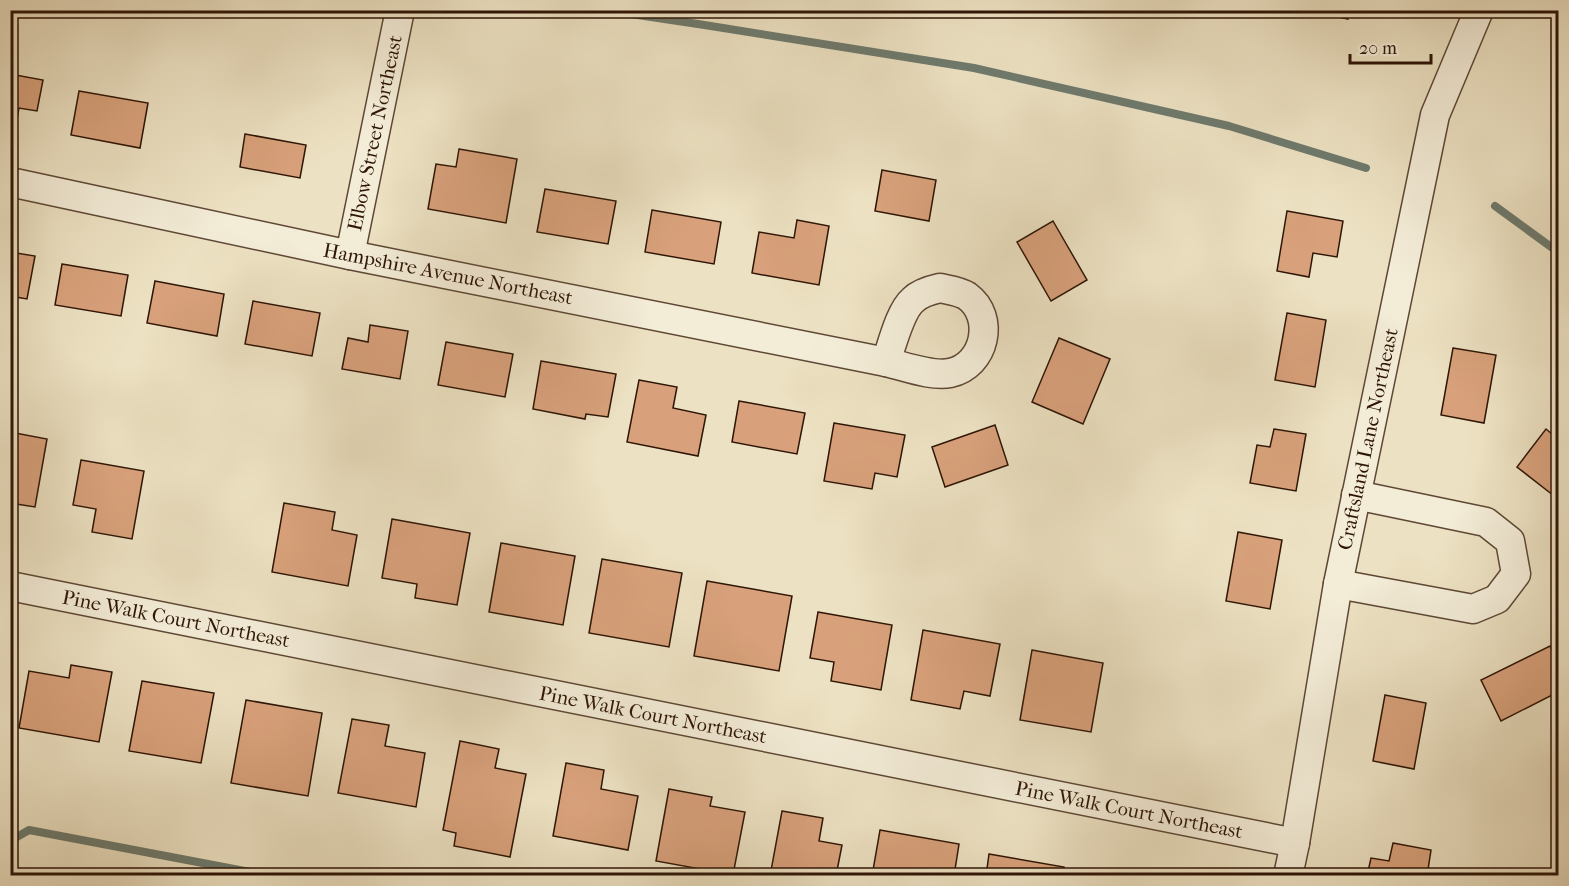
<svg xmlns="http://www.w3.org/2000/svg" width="1569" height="886" viewBox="0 0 1569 886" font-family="'IM FELL French Canon',serif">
  <rect width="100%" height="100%" fill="#ece1c2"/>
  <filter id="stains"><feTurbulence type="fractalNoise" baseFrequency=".00333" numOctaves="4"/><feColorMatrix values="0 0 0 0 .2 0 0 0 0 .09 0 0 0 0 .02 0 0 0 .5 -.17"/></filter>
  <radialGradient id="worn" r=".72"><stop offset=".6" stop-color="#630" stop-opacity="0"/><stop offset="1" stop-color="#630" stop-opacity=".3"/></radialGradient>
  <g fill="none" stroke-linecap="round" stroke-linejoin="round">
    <!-- stream -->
    <g stroke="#6e7a6d" stroke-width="8">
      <path d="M 604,10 L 698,24 L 974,68 L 1229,126 L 1366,168"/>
      <path d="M 1495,206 L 1558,252"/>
      <path d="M 10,841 L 29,830 L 271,876"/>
    </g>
  </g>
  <!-- building -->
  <g fill="#d8a17b" stroke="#2e1506" stroke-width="1.5">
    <path d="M 1306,10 L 1349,10 L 1348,19 Z"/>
    <path d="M 10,74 L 43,80 L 37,111 L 19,108 L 16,124 L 10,123 Z"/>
    <path d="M 79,91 L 148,103 L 140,148 L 71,135 Z"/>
    <path d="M 245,134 L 306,145 L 300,178 L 240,167 Z"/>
    <path d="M 459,149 L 517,159 L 506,223 L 428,209 L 436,164 L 456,167 Z"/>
    <path d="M 882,170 L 936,180 L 929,221 L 875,211 Z"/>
    <path d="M 545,189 L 616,201 L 608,244 L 537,232 Z"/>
    <path d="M 652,210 L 721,222 L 714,264 L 645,252 Z"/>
    <path d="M 1287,211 L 1343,221 L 1337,257 L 1313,253 L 1309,277 L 1277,271 Z"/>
    <path d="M 797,220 L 829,226 L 819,285 L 752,273 L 759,232 L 794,238 Z"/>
    <path d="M 1053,221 L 1087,280 L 1051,301 L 1017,242 Z"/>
    <path d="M 10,252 L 35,256 L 27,299 L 10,296 Z"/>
    <path d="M 62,264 L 128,275 L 121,316 L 55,305 Z"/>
    <path d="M 155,281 L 224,294 L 217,336 L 147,323 Z"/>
    <path d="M 253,301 L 320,313 L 312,356 L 245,344 Z"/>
    <path d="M 1287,313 L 1326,320 L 1315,387 L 1275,380 Z"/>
    <path d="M 370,325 L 408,331 L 400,379 L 342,369 L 348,338 L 368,342 Z"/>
    <path d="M 1059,338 L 1110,359 L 1083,424 L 1032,402 Z"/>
    <path d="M 446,342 L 513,354 L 505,397 L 438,385 Z"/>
    <path d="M 1453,348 L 1496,355 L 1484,423 L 1441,415 Z"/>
    <path d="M 541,361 L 616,374 L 608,417 L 586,414 L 585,419 L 533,409 Z"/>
    <path d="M 639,380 L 677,387 L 673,408 L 706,415 L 698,456 L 627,442 Z"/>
    <path d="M 739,401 L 805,413 L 797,454 L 732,442 Z"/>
    <path d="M 834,423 L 905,435 L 897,477 L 875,473 L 872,489 L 824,481 Z"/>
    <path d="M 995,425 L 1008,465 L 945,487 L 932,447 Z"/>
    <path d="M 1274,429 L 1306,434 L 1296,491 L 1250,483 L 1257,445 L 1270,447 Z"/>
    <path d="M 1546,429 L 1558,439 L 1558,499 L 1517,467 Z"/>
    <path d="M 10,432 L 47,439 L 35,507 L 10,503 Z"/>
    <path d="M 81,460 L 144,471 L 132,539 L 92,532 L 96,509 L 73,505 Z"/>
    <path d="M 284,503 L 335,512 L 332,530 L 357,535 L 348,586 L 272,572 Z"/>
    <path d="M 392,519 L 470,533 L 457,605 L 415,598 L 417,584 L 382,578 Z"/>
    <path d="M 1238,532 L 1282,540 L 1270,609 L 1226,601 Z"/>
    <path d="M 501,543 L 575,556 L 563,625 L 489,612 Z"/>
    <path d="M 602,559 L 682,573 L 669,647 L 589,633 Z"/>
    <path d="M 707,581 L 792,596 L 779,671 L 694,656 Z"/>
    <path d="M 818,612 L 892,625 L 881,690 L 831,681 L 834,662 L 810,658 Z"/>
    <path d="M 923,630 L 1000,644 L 990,696 L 964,691 L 960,709 L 911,700 Z"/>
    <path d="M 1550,646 L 1558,663 L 1558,692 L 1501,721 L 1481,680 Z"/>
    <path d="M 1032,650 L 1103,663 L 1091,732 L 1020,720 Z"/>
    <path d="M 71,665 L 112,672 L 99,742 L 19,728 L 29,671 L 69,678 Z"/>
    <path d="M 142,681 L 214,693 L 201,763 L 129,751 Z"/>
    <path d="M 1385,695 L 1426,703 L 1414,769 L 1373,761 Z"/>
    <path d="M 246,700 L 322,713 L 308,796 L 231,783 Z"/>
    <path d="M 352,719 L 389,725 L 385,746 L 425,753 L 416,807 L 338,793 Z"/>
    <path d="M 460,741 L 499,749 L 495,768 L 526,774 L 510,857 L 454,846 L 456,833 L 443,830 Z"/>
    <path d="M 566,763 L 604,770 L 601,789 L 638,796 L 628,850 L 553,836 Z"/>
    <path d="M 669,789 L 712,797 L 710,806 L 745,812 L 733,875 L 656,861 Z"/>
    <path d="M 782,811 L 823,818 L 819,841 L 842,845 L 836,876 L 770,876 Z"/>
    <path d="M 880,830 L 959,844 L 954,876 L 872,876 Z"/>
    <path d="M 1393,843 L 1431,850 L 1427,876 L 1367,876 L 1371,858 L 1389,861 Z"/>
    <path d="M 989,854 L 1064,867 L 1062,876 L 986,876 Z"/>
    <path d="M 1488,869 L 1523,876 L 1487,876 Z"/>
  </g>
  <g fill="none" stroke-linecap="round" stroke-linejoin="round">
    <!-- minor casing -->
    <g stroke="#5e4835" stroke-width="31">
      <g id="minor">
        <path d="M 10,182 L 350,255 L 886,362"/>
        <path d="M 350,255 L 400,10"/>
        <path d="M 940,288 C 949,290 959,291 967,296 C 996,317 985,366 950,373 C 932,377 904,366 886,362 C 892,345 900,311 913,300 C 920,293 931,290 940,288 Z"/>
        <path d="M 1338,584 L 1473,609 L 1497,599 L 1516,574 L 1510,541 L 1486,522 L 1356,495"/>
        <path d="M 10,586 L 1295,843"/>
        <path d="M 1288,876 L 1295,843 L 1338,584 L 1435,115 L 1479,10"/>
      </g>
    </g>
    <!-- minor -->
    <use href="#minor" stroke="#f3ecd7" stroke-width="28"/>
  </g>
  <g text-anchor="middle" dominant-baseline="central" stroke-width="4.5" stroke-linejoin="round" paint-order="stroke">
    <!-- street labels -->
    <g font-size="20" fill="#2e1506" stroke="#f3ecd7">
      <text transform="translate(375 133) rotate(-78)">Elbow Street Northeast</text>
      <text transform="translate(448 274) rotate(11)">Hampshire Avenue Northeast</text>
      <text transform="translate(1368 439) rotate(-78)">Craftsland Lane Northeast</text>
      <text transform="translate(176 619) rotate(11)">Pine Walk Court Northeast</text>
      <text transform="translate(653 715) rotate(11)">Pine Walk Court Northeast</text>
      <text transform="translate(1129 810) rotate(11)">Pine Walk Court Northeast</text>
    </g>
  </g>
  <!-- margin -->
  <rect width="1569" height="886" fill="none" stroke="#ece1c2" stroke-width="36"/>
  <rect x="12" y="12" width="1545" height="862" fill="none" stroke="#2e1506" stroke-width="3"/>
  <rect x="18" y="18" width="1533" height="850" fill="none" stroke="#2e1506" stroke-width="1.5"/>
  <!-- scale -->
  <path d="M1350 54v9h81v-9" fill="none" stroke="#2e1506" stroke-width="3"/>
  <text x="1359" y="54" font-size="18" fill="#2e1506" stroke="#f3ecd7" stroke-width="4.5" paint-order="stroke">20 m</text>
  <rect width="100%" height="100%" filter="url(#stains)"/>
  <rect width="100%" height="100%" fill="url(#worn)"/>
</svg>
